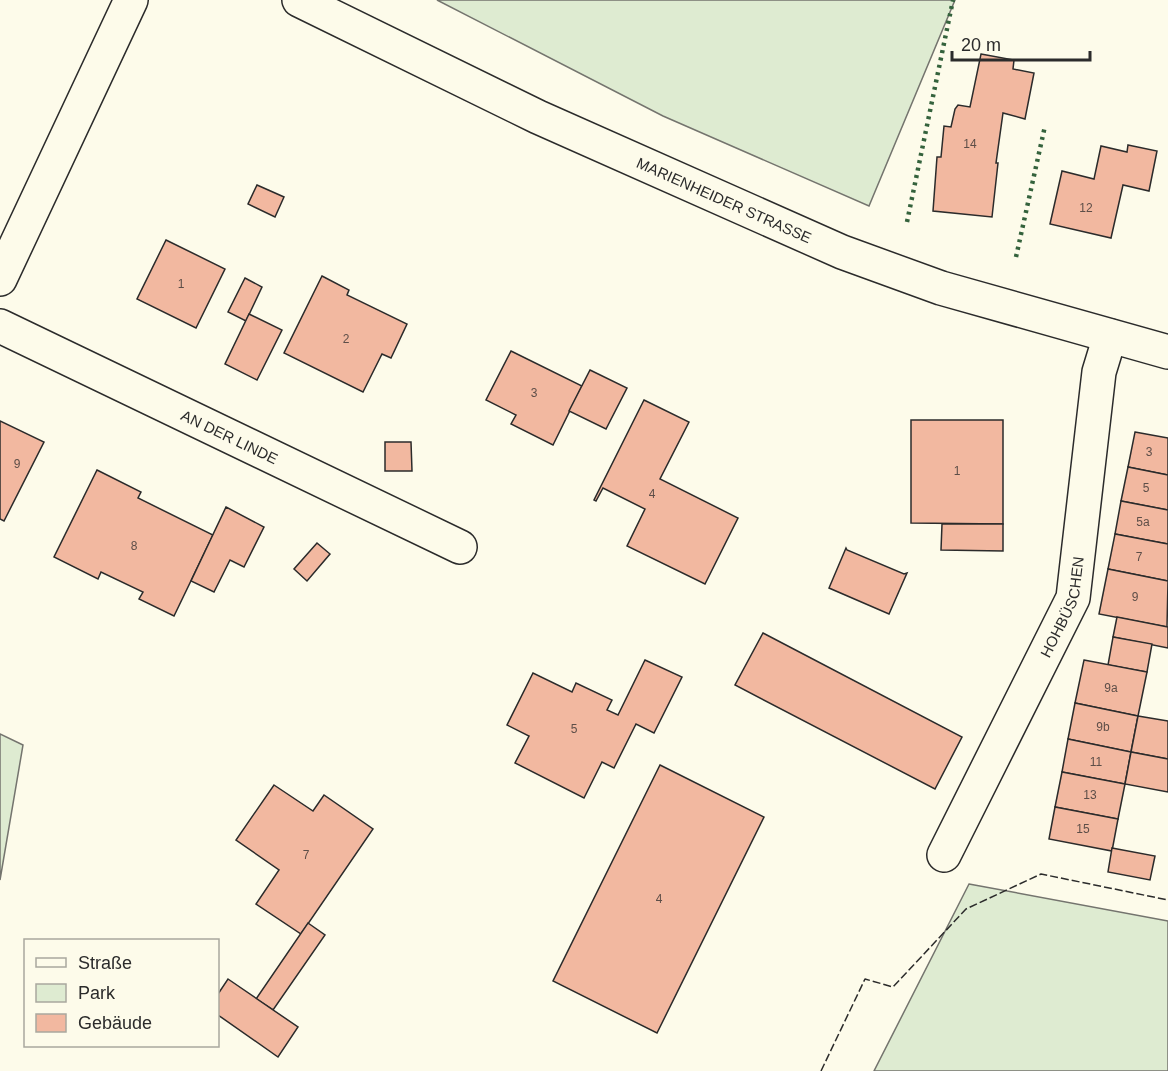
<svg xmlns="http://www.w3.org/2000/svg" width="1168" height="1071" viewBox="0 0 1168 1071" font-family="Helvetica,sans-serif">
  <rect width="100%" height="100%" fill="#fdfbea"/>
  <!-- green -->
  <g fill="#deebd1" stroke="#74746e" stroke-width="1.5">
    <path d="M 437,0 L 955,0 L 869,206 L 663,116 Z"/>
    <path d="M 0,734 L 23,745 L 0,880 Z"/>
    <path d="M 969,884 L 1168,921 L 1168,1071 L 874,1071 Z"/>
  </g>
  <!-- building -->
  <g fill="#f2b8a0" stroke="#2b2b2b" stroke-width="1.5">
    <path d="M 981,54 L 1014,60 L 1013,69 L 1034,73 L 1025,119 L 1003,113 L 996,163 L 998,163 L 992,217 L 933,211 L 937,157 L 941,157 L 944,126 L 951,127 L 955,109 L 958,105 L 970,107 Z"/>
    <path d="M 1128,145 L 1157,151 L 1149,191 L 1123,185 L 1111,238 L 1050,224 L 1062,171 L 1094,179 L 1101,146 L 1127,152 Z"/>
    <path d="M 257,185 L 284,197 L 275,217 L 248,204 Z"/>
    <path d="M 166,240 L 225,269 L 196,328 L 137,299 Z"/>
    <path d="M 322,276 L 349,290 L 347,295 L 407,324 L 391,358 L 382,354 L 363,392 L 284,353 Z"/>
    <path d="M 245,278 L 262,287 L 246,321 L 228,312 Z"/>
    <path d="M 249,314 L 282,330 L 257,380 L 225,364 Z"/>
    <path d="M 511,351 L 582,386 L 553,445 L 511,424 L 516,415 L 486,400 Z"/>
    <path d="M 590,370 L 627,388 L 606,429 L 569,411 Z"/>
    <path d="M 644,400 L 689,422 L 660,479 L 738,518 L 705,584 L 627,546 L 645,509 L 603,488 L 596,501 L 594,500 Z"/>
    <path d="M 911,420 L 1003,420 L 1003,524 L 911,523 Z"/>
    <path d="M 0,421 L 44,442 L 4,521 L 0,519 Z"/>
    <path d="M 1135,432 L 1168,438 L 1168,475 L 1128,467 Z"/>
    <path d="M 385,442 L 411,442 L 412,471 L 385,471 Z"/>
    <path d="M 1128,467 L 1168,475 L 1168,510 L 1121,501 Z"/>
    <path d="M 97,470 L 141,492 L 138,498 L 213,535 L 174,616 L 139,599 L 143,592 L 101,572 L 98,579 L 54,557 Z"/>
    <path d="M 1121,501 L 1168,510 L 1168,544 L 1115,534 Z"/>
    <path d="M 226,507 L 264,527 L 244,567 L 230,560 L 214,592 L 191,581 Z"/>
    <path d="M 942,524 L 1003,524 L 1003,551 L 941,550 Z"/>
    <path d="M 1115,534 L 1168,544 L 1168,581 L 1108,569 Z"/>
    <path d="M 317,543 L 330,554 L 307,581 L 294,569 Z"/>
    <path d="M 846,548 L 847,550 L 904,574 L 907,573 L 889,614 L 829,588 Z"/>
    <path d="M 1108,569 L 1168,581 L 1167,627 L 1099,614 Z"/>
    <path d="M 1117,617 L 1168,627 L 1168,648 L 1113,637 Z"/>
    <path d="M 763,633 L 962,737 L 935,789 L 735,685 Z"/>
    <path d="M 1113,637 L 1152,644 L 1147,672 L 1108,665 Z"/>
    <path d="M 645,660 L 682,677 L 654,733 L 636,724 L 614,768 L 602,762 L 584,798 L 515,763 L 529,736 L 507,725 L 533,673 L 572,692 L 576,683 L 612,700 L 607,710 L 618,715 Z"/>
    <path d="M 1084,660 L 1147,672 L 1138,716 L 1075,703 Z"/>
    <path d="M 1075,703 L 1138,716 L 1131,752 L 1068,739 Z"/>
    <path d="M 1138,716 L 1168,721 L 1168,759 L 1131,752 Z"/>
    <path d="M 1068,739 L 1131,752 L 1125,784 L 1062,772 Z"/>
    <path d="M 1131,752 L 1168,759 L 1168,792 L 1125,784 Z"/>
    <path d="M 660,765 L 764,817 L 657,1033 L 553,981 Z"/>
    <path d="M 1062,772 L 1125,784 L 1118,819 L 1055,807 Z"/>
    <path d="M 274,785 L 313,811 L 324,795 L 373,829 L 301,934 L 256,904 L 279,870 L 236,840 Z"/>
    <path d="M 1055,807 L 1118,819 L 1112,851 L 1049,839 Z"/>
    <path d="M 1112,848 L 1155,856 L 1150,880 L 1108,872 Z"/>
    <path d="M 308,923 L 325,935 L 273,1010 L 256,999 Z"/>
    <path d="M 228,979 L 298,1027 L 278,1057 L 218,1015 L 218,994 Z"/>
  </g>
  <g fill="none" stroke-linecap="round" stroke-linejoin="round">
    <!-- minor casing -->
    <g stroke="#2b2b2b" stroke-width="36">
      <g id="minor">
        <path d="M 0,279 L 131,0"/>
        <path id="s1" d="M 0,326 L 460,547"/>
        <path id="s2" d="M 944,855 L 1073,598 L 1099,372 L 1110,336"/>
      </g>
    </g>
    <!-- primary casing -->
    <g stroke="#2b2b2b" stroke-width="36">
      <g id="primary">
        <path id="s3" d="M 299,0 L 538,117 L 842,252 L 941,288 L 1168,352"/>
      </g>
    </g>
    <!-- minor -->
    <use href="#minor" stroke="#fdfbea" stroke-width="33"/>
    <!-- primary -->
    <use href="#primary" stroke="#fdfbea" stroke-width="33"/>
    <!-- hedge -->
    <g stroke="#34623c" stroke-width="4.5" stroke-dasharray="3 4.5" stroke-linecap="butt">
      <path d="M 907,222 L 953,0"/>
      <path d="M 1016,257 L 1045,126"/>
    </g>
    <!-- fence -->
    <path stroke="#2b2b2b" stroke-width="1.5" stroke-dasharray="8 3" stroke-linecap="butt" d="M 821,1071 L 865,979 L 893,987 L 966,909 L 1041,874 L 1168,900"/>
  </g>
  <g text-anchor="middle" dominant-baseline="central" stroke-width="4.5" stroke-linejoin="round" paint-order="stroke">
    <!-- number labels -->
    <g font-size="12" fill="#5d4e48">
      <text x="970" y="144">14</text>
      <text x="1086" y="208">12</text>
      <text x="181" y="284">1</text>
      <text x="346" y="339">2</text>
      <text x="534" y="393">3</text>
      <text x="1149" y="452">3</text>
      <text x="17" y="464">9</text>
      <text x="957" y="471">1</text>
      <text x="1146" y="488">5</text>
      <text x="652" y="494">4</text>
      <text x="1143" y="522">5a</text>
      <text x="134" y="546">8</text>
      <text x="1139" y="557">7</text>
      <text x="1135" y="597">9</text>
      <text x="1111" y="688">9a</text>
      <text x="1103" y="727">9b</text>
      <text x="574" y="729">5</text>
      <text x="1096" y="762">11</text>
      <text x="1090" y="795">13</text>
      <text x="1083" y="829">15</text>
      <text x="306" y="855">7</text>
      <text x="659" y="899">4</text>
    </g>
    <!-- street labels -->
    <g font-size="15" fill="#2b2b2b" stroke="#fdfbea">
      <text stroke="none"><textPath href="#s3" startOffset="470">MARIENHEIDER STRASSE</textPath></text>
      <text stroke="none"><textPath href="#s1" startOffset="255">AN DER LINDE</textPath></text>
      <text stroke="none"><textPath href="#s2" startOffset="276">HOHBÜSCHEN</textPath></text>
    </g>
  </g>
  <!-- legend -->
  <rect x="24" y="939" width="195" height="108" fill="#fdfbea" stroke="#a9a89e" stroke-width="1.5"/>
  <rect x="36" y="958" width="30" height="9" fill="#fdfbea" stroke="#a9a89e" stroke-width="1.5"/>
  <text x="78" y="969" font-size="18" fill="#2b2b2b">Straße</text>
  <rect x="36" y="984" width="30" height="18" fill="#deebd1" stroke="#a9a89e" stroke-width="1.5"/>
  <text x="78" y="999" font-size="18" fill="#2b2b2b">Park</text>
  <rect x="36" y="1014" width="30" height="18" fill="#f2b8a0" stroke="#a9a89e" stroke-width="1.5"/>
  <text x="78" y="1029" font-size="18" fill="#2b2b2b">Gebäude</text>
  <!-- scale -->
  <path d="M952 51v9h138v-9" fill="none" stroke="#2b2b2b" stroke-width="3"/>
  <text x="961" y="51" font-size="18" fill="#2b2b2b" stroke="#fdfbea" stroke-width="4.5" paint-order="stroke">20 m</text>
</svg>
